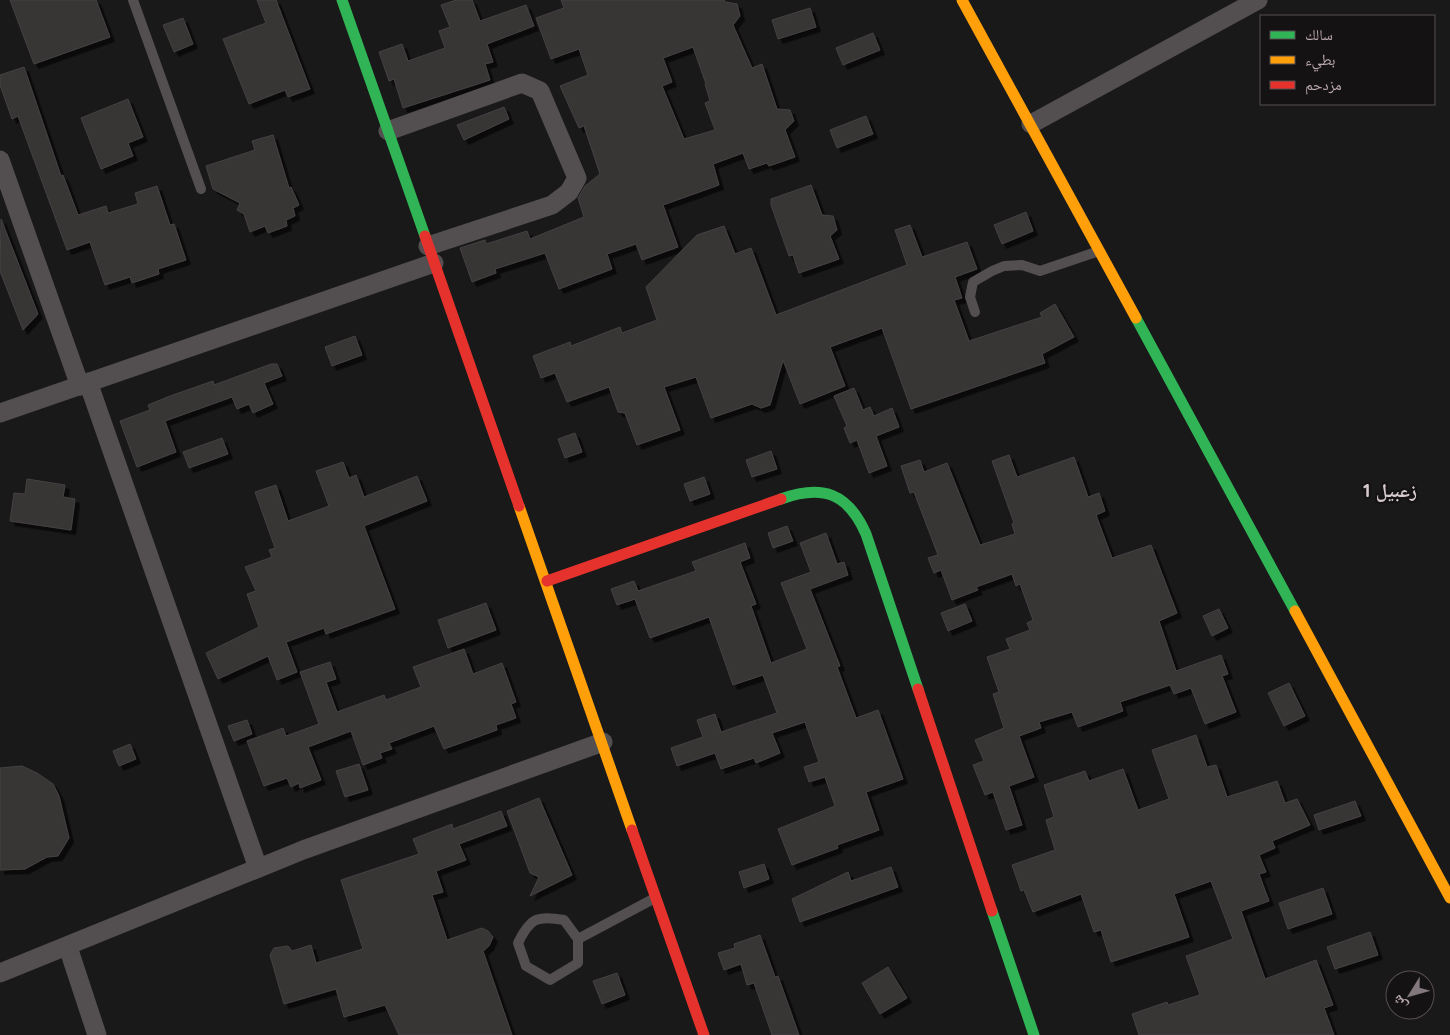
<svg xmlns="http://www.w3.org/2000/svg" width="1450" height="1035" viewBox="0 0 1450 1035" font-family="Quicksand,'Noto Naskh Arabic',sans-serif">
  <defs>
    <filter id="shadow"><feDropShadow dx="4.5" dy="4.5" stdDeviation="0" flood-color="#0009"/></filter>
  </defs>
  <rect width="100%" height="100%" fill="#191919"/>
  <!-- building -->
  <g fill="#373436" stroke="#454143" fill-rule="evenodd" filter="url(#shadow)">
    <path d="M 10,0 L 96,0 L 110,37 L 34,64 Z"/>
    <path d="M 257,0 L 276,0 L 310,89 L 288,97 L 285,90 L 249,104 L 223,39 L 266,23 Z"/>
    <path d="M 456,0 L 472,0 L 480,21 L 526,5 L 534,26 L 487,44 L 493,62 L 485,64 L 490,80 L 403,108 L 394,79 L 389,81 L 379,52 L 402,44 L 408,61 L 445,48 L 439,31 L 450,27 L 441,5 Z"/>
    <path d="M 561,0 L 724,0 L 725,2 L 737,4 L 740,16 L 733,25 L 752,68 L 762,64 L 777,109 L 790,110 L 794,121 L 785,130 L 795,157 L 769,166 L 767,163 L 749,169 L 743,153 L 713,164 L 719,185 L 663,205 L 678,247 L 642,260 L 636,244 L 607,254 L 612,269 L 559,289 L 545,253 L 495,269 L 496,273 L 472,282 L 460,248 L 485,240 L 486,244 L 527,231 L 530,239 L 584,217 L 578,198 L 585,186 L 600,174 L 584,126 L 579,128 L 560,86 L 588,75 L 579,49 L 551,59 L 536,18 L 564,8 ZM 693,47 L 706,84 L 705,84 L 710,101 L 705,103 L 715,130 L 684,139 L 662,86 L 672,82 L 663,58 Z"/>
    <path d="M 810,8 L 816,27 L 778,39 L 772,20 Z"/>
    <path d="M 183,18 L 193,44 L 174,52 L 163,25 Z"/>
    <path d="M 873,33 L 880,50 L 843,65 L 836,48 Z"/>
    <path d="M 24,67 L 61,176 L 63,175 L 78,215 L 106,206 L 108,213 L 138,204 L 135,193 L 157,186 L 170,225 L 174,224 L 186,260 L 158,269 L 159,274 L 132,283 L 130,277 L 105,285 L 90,242 L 67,250 L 18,116 L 12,119 L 0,85 L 0,75 Z"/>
    <path d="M 128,99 L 143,137 L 128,143 L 133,156 L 101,169 L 81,118 Z"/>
    <path d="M 504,107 L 509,119 L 464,140 L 457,125 Z"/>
    <path d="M 866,116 L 873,134 L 837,148 L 830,130 Z"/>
    <path d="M 273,135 L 289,188 L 291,187 L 299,205 L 293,208 L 295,216 L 286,220 L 287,226 L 268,233 L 265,226 L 250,232 L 244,214 L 237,210 L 240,203 L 213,189 L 206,166 L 255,150 L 252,141 Z"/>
    <path d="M 811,185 L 822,215 L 833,216 L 837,230 L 830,236 L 839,259 L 799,273 L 793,255 L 789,256 L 771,205 L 771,199 Z"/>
    <path d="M 1026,212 L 1033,231 L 1002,244 L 994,225 Z"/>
    <path d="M 1,219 L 38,314 L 23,330 L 0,271 Z"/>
    <path d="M 910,225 L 922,257 L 967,242 L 977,269 L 955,277 L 962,298 L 954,300 L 969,341 L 1042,317 L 1040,313 L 1055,304 L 1074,337 L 1042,354 L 1045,363 L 911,409 L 882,328 L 830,347 L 845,386 L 800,404 L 783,360 L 770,405 L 761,408 L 752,404 L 711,418 L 696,377 L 664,387 L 680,430 L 637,445 L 625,413 L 618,412 L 609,387 L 567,402 L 555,373 L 541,378 L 533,356 L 570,342 L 571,346 L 620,327 L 622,333 L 657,320 L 646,287 L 697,235 L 724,226 L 735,254 L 751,248 L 776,315 L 907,265 L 895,230 Z"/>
    <path d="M 355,336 L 362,355 L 332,366 L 325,347 Z"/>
    <path d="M 271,364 L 277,364 L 282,376 L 264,383 L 273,404 L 253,413 L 249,404 L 237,409 L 232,397 L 165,421 L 176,452 L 137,467 L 120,421 L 150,410 L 148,405 L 170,396 L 213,381 L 214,385 Z"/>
    <path d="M 854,388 L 863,410 L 870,407 L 874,416 L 892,408 L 899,427 L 876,436 L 887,466 L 869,473 L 857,440 L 850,443 L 844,428 L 847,426 L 834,396 Z"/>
    <path d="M 575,433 L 582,452 L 565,458 L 558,439 Z"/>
    <path d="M 222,438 L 228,454 L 189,468 L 183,452 Z"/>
    <path d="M 771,451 L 777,469 L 752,477 L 746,460 Z"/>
    <path d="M 1009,455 L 1017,477 L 1074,457 L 1088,497 L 1099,493 L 1105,511 L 1096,515 L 1112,558 L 1151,545 L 1177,613 L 1159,621 L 1176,671 L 1221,655 L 1228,674 L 1222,676 L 1236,712 L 1205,724 L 1191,688 L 1174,694 L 1170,685 L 1120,702 L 1123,711 L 1078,727 L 1072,712 L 1039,722 L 1041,728 L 1019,736 L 1034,777 L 1009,786 L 1022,825 L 1006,830 L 993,792 L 985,795 L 973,765 L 984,761 L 975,740 L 1004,728 L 993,694 L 999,692 L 987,657 L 1010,649 L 1006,639 L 1030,630 L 1027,623 L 1033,620 L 1020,584 L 1016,586 L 1012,574 L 976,587 L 978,590 L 952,600 L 941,570 L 934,573 L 928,558 L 938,555 L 914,492 L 910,493 L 901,466 L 920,460 L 924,472 L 947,463 L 980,545 L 1015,534 L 1012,524 L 1014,523 L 992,461 Z"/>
    <path d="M 343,462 L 349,478 L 356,475 L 364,497 L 417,476 L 427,501 L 364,526 L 395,609 L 326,634 L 324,628 L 286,642 L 297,672 L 277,680 L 268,656 L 218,679 L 206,653 L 259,627 L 247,594 L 256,591 L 245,567 L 272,557 L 269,550 L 275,548 L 255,492 L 276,485 L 288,521 L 329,506 L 316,471 Z"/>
    <path d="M 704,477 L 710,494 L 690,501 L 684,484 Z"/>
    <path d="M 27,479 L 65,485 L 63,497 L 75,499 L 71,530 L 10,521 L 14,493 L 25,494 Z"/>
    <path d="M 787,526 L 793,541 L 773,548 L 768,533 Z"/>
    <path d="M 826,533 L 837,564 L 844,562 L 848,575 L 810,589 L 840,666 L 837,667 L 856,718 L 878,710 L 903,779 L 866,792 L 879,830 L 837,845 L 838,848 L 792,865 L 778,829 L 835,806 L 825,777 L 809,782 L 804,767 L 819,762 L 805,722 L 772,733 L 780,753 L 756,763 L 754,758 L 721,769 L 715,753 L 677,766 L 671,748 L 703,737 L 697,720 L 715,714 L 721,732 L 777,713 L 763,675 L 733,685 L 709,617 L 650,638 L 635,599 L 617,605 L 611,589 L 634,581 L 638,591 L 696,571 L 692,562 L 745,543 L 750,558 L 740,562 L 756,604 L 751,606 L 771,663 L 807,649 L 781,583 L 811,572 L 800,543 Z"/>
    <path d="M 486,603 L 496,630 L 448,648 L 438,620 Z"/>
    <path d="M 965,604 L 972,621 L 948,631 L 941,613 Z"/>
    <path d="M 1219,609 L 1228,628 L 1212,636 L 1203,616 Z"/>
    <path d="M 464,649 L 473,674 L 502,663 L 516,702 L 511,704 L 516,718 L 496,725 L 497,730 L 444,749 L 434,726 L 389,743 L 392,749 L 380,753 L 382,758 L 363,765 L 351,731 L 308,747 L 321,780 L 300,788 L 299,783 L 291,787 L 287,778 L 264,786 L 247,741 L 283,728 L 286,736 L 319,724 L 300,672 L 330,662 L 336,679 L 326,682 L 337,712 L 384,695 L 386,700 L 421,687 L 413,667 Z"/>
    <path d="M 1289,683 L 1305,716 L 1284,726 L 1268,693 Z"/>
    <path d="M 247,720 L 252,734 L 234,741 L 228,726 Z"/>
    <path d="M 1196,735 L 1207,767 L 1216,765 L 1227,797 L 1277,781 L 1285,803 L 1297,799 L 1310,825 L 1272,841 L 1275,848 L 1259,855 L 1266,872 L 1259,874 L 1269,901 L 1241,911 L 1265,979 L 1316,960 L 1333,1005 L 1324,1008 L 1334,1035 L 1139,1035 L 1132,1014 L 1167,1002 L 1168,1005 L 1200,995 L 1186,956 L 1233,939 L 1211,881 L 1174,894 L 1189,937 L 1111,962 L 1101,930 L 1094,932 L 1081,894 L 1033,912 L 1024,890 L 1021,891 L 1012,865 L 1055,850 L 1046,820 L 1054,817 L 1044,785 L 1085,771 L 1089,781 L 1123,769 L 1138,810 L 1169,799 L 1152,750 Z"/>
    <path d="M 130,744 L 136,759 L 119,766 L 113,751 Z"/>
    <path d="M 359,764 L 368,790 L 345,797 L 336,771 Z"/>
    <path d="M 22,766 L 37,773 L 53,784 L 59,796 L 69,838 L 58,856 L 47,857 L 25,869 L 0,870 L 0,768 Z"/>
    <path d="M 539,798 L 572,875 L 530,896 L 539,877 L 530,873 L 507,811 Z"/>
    <path d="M 1355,801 L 1361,816 L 1319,830 L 1314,815 Z"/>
    <path d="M 501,811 L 507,826 L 459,844 L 466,860 L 436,871 L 443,892 L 432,895 L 447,940 L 482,928 L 488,931 L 493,937 L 489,946 L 483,951 L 512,1035 L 399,1035 L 385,1005 L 344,1017 L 336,989 L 284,1004 L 270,955 L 274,948 L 288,946 L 292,951 L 311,945 L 316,963 L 363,949 L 341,880 L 419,854 L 413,839 L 452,824 L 453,829 Z"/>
    <path d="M 764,864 L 769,879 L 744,888 L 739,872 Z"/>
    <path d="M 891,867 L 898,887 L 800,922 L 792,899 L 848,872 L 851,881 Z"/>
    <path d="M 1323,888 L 1332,914 L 1288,929 L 1279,903 Z"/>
    <path d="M 1370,932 L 1378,955 L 1335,969 L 1327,947 Z"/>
    <path d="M 760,935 L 775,977 L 778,976 L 799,1035 L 772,1035 L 754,983 L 747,985 L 741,964 L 724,970 L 718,953 L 735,948 L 734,944 Z"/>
    <path d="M 888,967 L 907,998 L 880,1014 L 862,983 Z"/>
    <path d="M 617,973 L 625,995 L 602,1004 L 593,981 Z"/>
  </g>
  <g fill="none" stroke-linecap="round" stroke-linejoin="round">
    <!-- lane -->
    <g stroke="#534e50" stroke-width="10">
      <path d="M 133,0 L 201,189"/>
      <path d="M 975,312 L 970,297 L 973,282 L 992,271 L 1004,266 L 1022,265 L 1040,271 L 1099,251"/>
      <path d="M 578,939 L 578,963 L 550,980 L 526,966 L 518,943 C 530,918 537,915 564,920 L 578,939 L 655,898"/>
    </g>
    <!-- street -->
    <g stroke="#534e50" stroke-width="19">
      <path d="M 1031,124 L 1258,0"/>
      <path d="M 388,131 L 522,83 L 540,91 L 577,178 L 569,192 L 552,205 L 428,246"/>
      <path d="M 0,160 L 80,386"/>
      <path d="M 88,382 L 258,868"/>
      <path d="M 0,413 L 434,263"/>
      <path d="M 68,947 L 97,1035"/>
      <path d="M 0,973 L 303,850 L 603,742"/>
    </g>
    <!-- fast -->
    <g stroke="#30b455" stroke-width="11">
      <path d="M 342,0 L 425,236"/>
      <path d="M 1136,318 L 1295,611"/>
      <path d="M 781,499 C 823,484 848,493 866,534 L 918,689"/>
      <path d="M 992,911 L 1034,1035"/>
    </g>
    <!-- slow -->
    <g stroke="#ff9f0a" stroke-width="11">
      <path d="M 962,0 L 1136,318"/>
      <path d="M 519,506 L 632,830"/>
      <path d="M 1295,611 L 1450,898"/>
    </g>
    <!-- jam -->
    <g stroke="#e5322d" stroke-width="11">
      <path d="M 425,236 L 519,506"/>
      <path d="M 547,581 L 781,499"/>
      <path d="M 918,689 L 992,911"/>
      <path d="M 632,830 L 704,1035"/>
    </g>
  </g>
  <g text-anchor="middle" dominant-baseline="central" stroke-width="4.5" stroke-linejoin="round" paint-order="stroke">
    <!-- district labels -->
    <g font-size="19" font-weight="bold" fill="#d6cad0" stroke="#151213">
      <text x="1390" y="490">زعبيل 1</text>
    </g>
  </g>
  <!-- legend -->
  <rect x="1260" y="15" width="175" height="90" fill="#151213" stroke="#574e53"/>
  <rect x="1270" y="31" width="25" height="8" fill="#30b455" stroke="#574e53"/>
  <text x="1305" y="40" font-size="15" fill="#baa9b2">سالك</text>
  <rect x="1270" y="56" width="25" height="8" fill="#ff9f0a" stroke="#574e53"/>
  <text x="1305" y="65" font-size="15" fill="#baa9b2">بطيء</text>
  <rect x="1270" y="81" width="25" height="8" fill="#e5322d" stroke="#574e53"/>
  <text x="1305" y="90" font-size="15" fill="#baa9b2">مزدحم</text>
  <!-- north arrow -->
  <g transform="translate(1410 995) rotate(233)"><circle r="24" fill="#151213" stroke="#574e53"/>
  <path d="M0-4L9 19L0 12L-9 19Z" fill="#82777c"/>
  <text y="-8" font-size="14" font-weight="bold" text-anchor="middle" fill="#baa9b2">ش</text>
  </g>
</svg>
